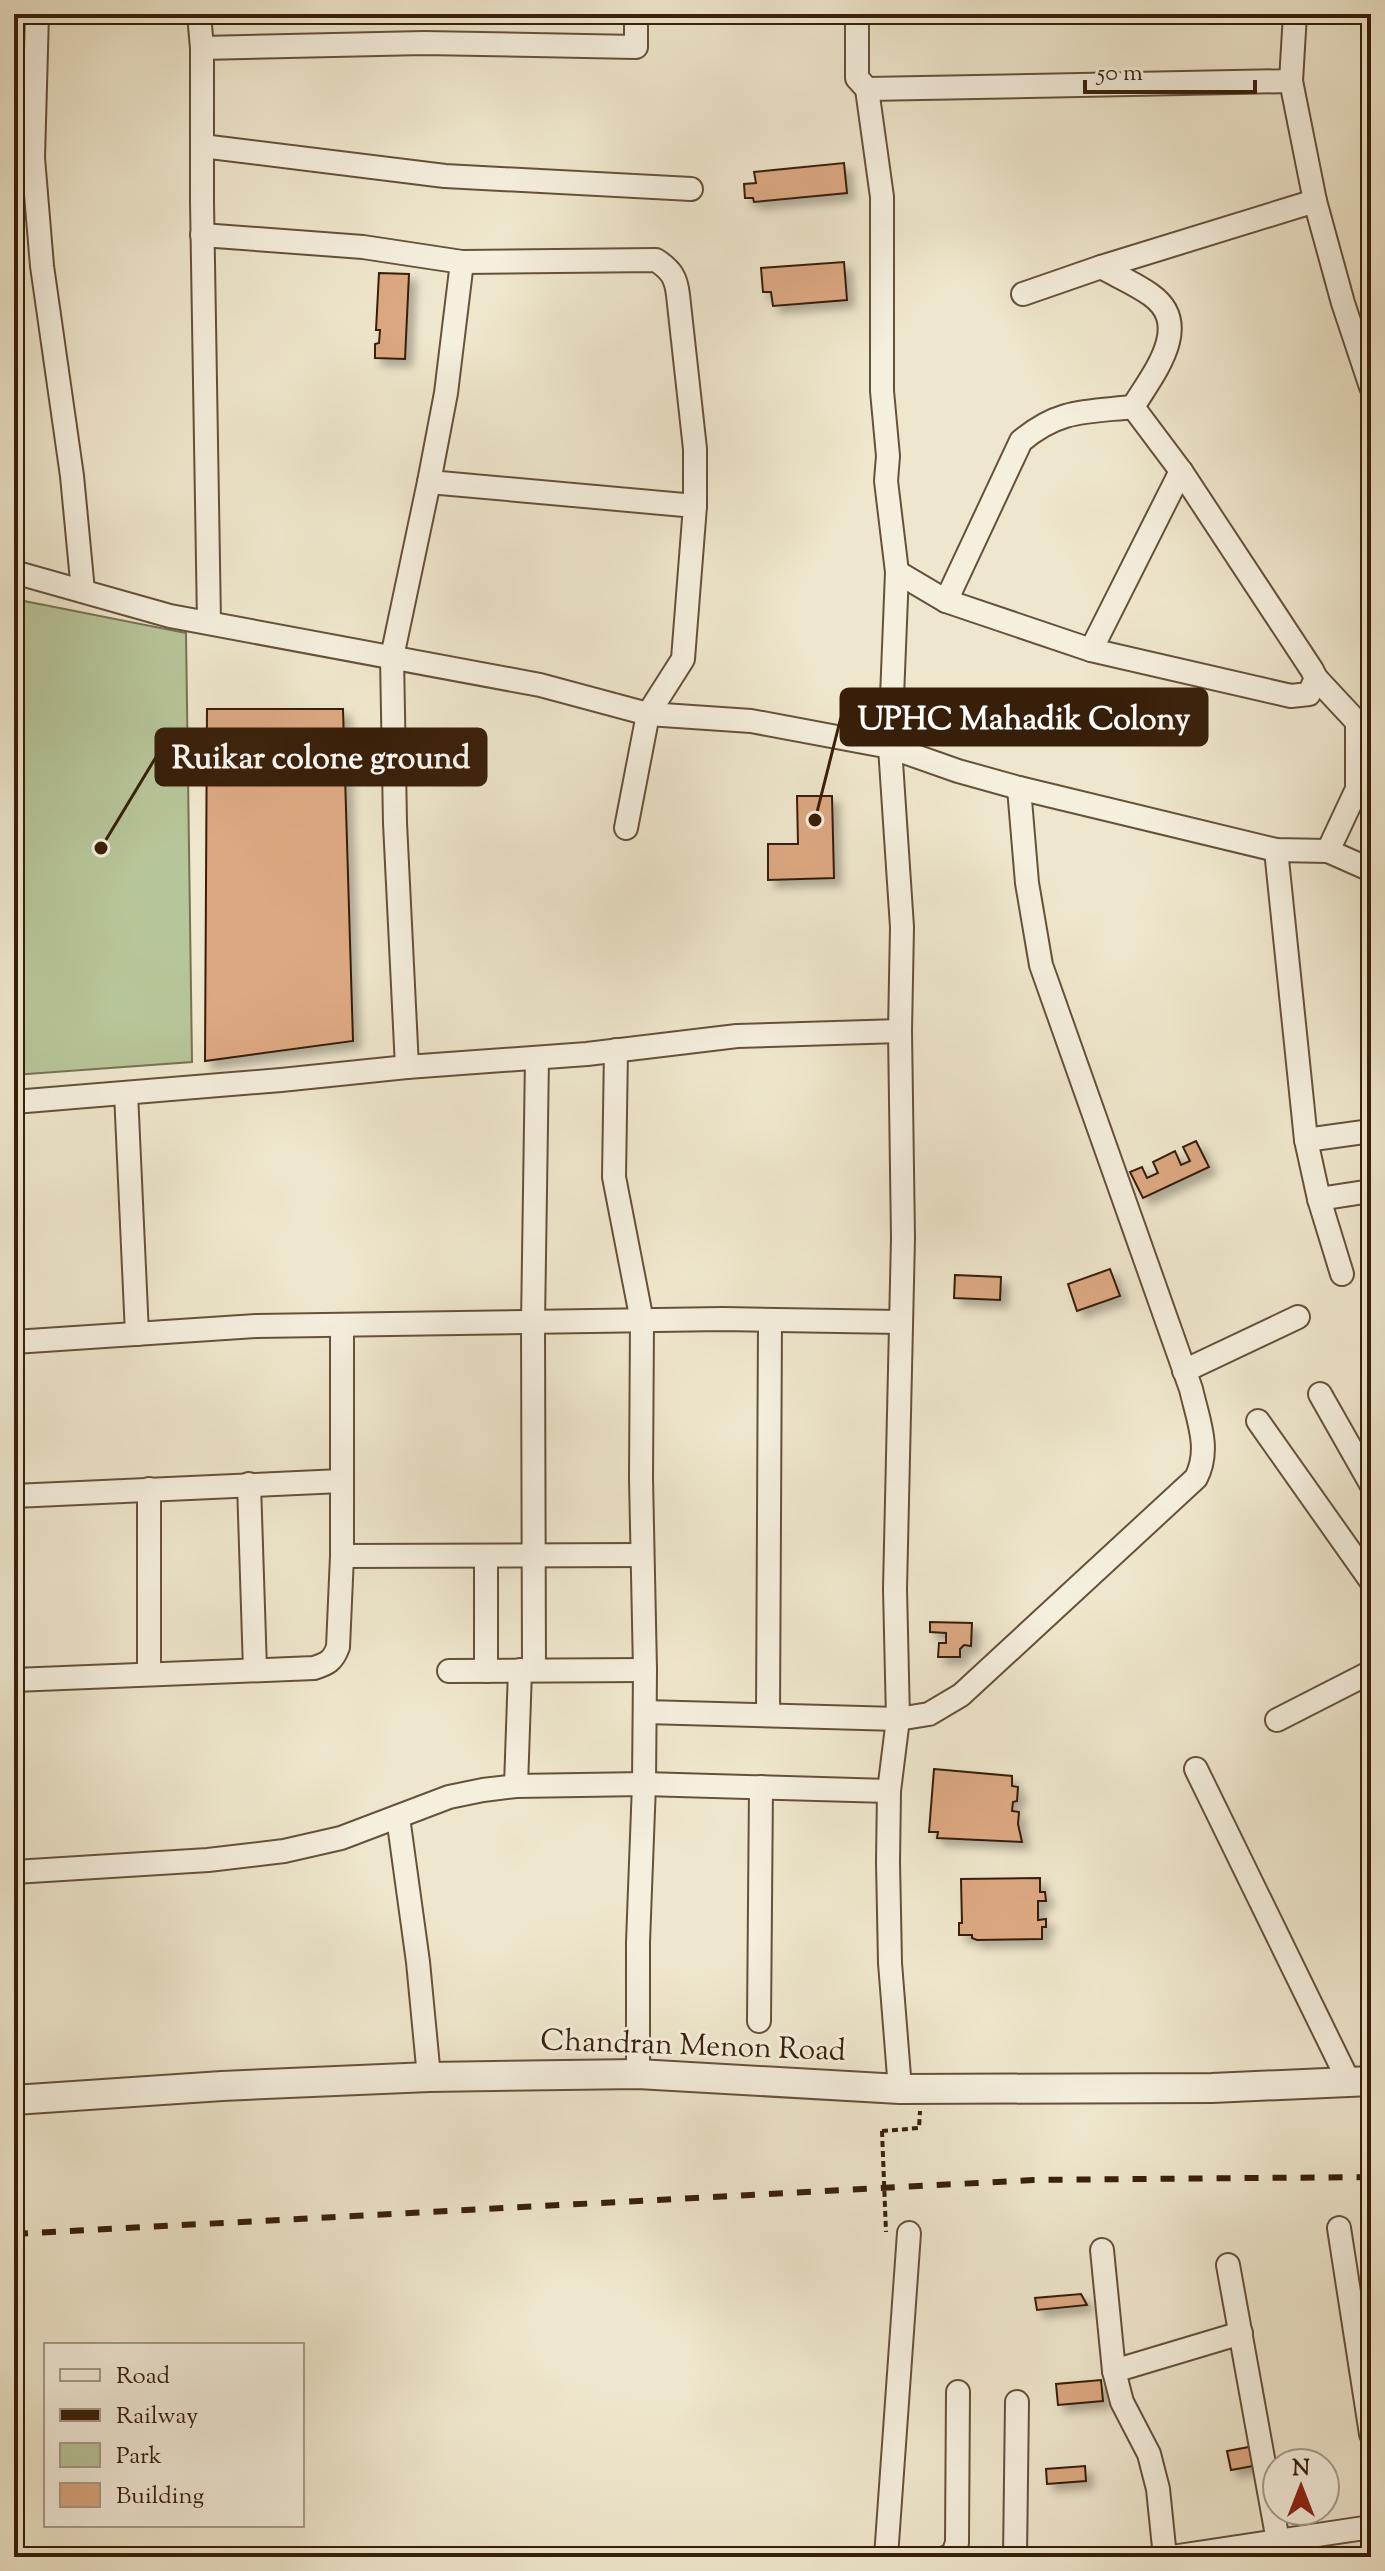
<svg xmlns="http://www.w3.org/2000/svg" width="1385" height="2571" viewBox="0 0 1385 2571" font-family="'Sorts Mill Goudy',serif">
  <defs>
    <filter id="shadow"><feDropShadow dx="7" dy="7" stdDeviation="4" flood-color="#0004"/></filter>
  </defs>
  <rect width="100%" height="100%" fill="#efe7cd"/>
  <filter id="stains"><feTurbulence type="fractalNoise" baseFrequency=".0025" numOctaves="4"/><feColorMatrix values="0 0 0 0 .2 0 0 0 0 .09 0 0 0 0 .02 0 0 0 .5 -.17"/></filter>
  <radialGradient id="worn" r=".72"><stop offset=".6" stop-color="#630" stop-opacity="0"/><stop offset="1" stop-color="#630" stop-opacity=".3"/></radialGradient>
  <!-- green -->
  <path fill="#b7c69a" stroke="#787252" stroke-width="2" d="M 14,599 L 186,633 L 192,1062 L 14,1075 Z"/>
  <!-- building -->
  <g fill="#dca881" stroke="#381f09" stroke-width="2" filter="url(#shadow)">
    <path d="M 844,163 L 847,193 L 754,202 L 753,198 L 745,198 L 744,184 L 756,183 L 754,172 Z"/>
    <path d="M 844,262 L 847,300 L 773,306 L 771,292 L 763,292 L 761,268 Z"/>
    <path d="M 379,273 L 409,274 L 405,359 L 375,358 L 375,344 L 379,343 L 380,330 L 376,330 Z"/>
    <path d="M 207,709 L 343,709 L 353,1041 L 205,1061 Z"/>
    <path d="M 797,796 L 832,796 L 834,878 L 768,880 L 768,844 L 798,844 Z"/>
    <path d="M 1196,1141 L 1209,1167 L 1143,1198 L 1130,1172 L 1142,1167 L 1147,1178 L 1158,1173 L 1153,1162 L 1175,1151 L 1181,1165 L 1190,1161 L 1183,1147 Z"/>
    <path d="M 1110,1269 L 1120,1296 L 1077,1311 L 1068,1284 Z"/>
    <path d="M 955,1275 L 1001,1277 L 1000,1300 L 954,1298 Z"/>
    <path d="M 930,1622 L 972,1623 L 971,1646 L 964,1645 L 960,1649 L 960,1657 L 938,1657 L 939,1643 L 946,1643 L 946,1633 L 930,1632 Z"/>
    <path d="M 934,1769 L 1012,1776 L 1012,1786 L 1018,1787 L 1017,1801 L 1013,1802 L 1012,1811 L 1019,1812 L 1018,1824 L 1022,1842 L 937,1838 L 938,1832 L 929,1832 Z"/>
    <path d="M 1040,1878 L 1040,1892 L 1045,1892 L 1046,1901 L 1038,1901 L 1038,1920 L 1046,1919 L 1046,1927 L 1042,1927 L 1042,1939 L 977,1940 L 972,1938 L 972,1935 L 959,1935 L 959,1923 L 962,1923 L 961,1879 Z"/>
    <path d="M 1081,2294 L 1087,2305 L 1037,2310 L 1035,2298 Z"/>
    <path d="M 1101,2380 L 1103,2401 L 1058,2405 L 1056,2384 Z"/>
    <path d="M 1249,2447 L 1253,2466 L 1231,2470 L 1227,2451 Z"/>
    <path d="M 1085,2466 L 1086,2481 L 1047,2484 L 1046,2469 Z"/>
  </g>
  <g fill="none" stroke-linecap="round" stroke-linejoin="round">
    <!-- minor casing -->
    <g stroke="#66513a" stroke-width="26">
      <g id="minor">
        <path d="M 37,14 L 33,158 L 42,266 L 72,476 L 83,591"/>
        <path d="M 199,14 L 202,48 L 202,202 L 209,622"/>
        <path d="M 857,14 L 857,78 L 867,89 L 882,197 L 882,391 L 888,456 L 886,481 L 897,572 L 890,747 L 902,927 L 900,1031 L 903,1238 L 895,1589 L 898,1719 L 889,1791 L 888,1862 L 890,1963 L 900,2089"/>
        <path d="M 202,48 L 424,43 L 636,47 L 636,14"/>
        <path d="M 1291,81 L 1315,201 L 1343,303 L 1371,387"/>
        <path d="M 867,89 L 1291,81 L 1295,14"/>
        <path d="M 202,146 L 445,176 L 691,189"/>
        <path d="M 202,235 L 363,247 L 462,262 L 446,393 L 429,482"/>
        <path d="M 462,262 L 656,260 C 671,270 676,277 678,295 L 695,449 L 695,506"/>
        <path d="M 1101,267 C 1117,276 1136,284 1151,295 C 1194,326 1152,375 1133,407"/>
        <path d="M 1023,294 L 1101,267 L 1315,201"/>
        <path d="M 14,572 L 170,616 L 540,685 L 648,714 L 751,721 L 890,747 L 958,771 L 1019,788 L 1276,850 L 1328,851 L 1371,870"/>
        <path d="M 897,572 L 946,601 L 1091,650 L 1291,696 L 1309,694 L 1316,678 L 1312,670 L 1181,471 L 1133,407"/>
        <path d="M 946,601 L 1021,441 C 1059,409 1086,412 1133,407"/>
        <path d="M 1091,650 L 1181,471"/>
        <path d="M 1316,678 L 1357,722 L 1357,789 L 1328,851"/>
        <path d="M 1276,850 L 1306,1140 L 1319,1199 L 1342,1274"/>
        <path d="M 616,1050 L 614,1177 L 642,1321 L 641,1478 L 645,1670 L 644,1784 L 638,1942 L 638,2074"/>
        <path d="M 407,1067 L 395,823 L 392,657 L 429,482 L 695,506 L 683,659 L 648,714 L 626,828"/>
        <path d="M 126,1093 L 137,1334"/>
        <path d="M 14,1102 L 281,1080 L 407,1067 L 587,1054 L 737,1036 L 900,1031"/>
        <path d="M 1306,1140 L 1371,1131"/>
        <path d="M 1319,1199 L 1371,1191"/>
        <path d="M 14,1342 L 256,1326 L 723,1319 L 900,1322"/>
        <path d="M 1184,1371 L 1298,1317"/>
        <path d="M 1320,1394 L 1371,1484"/>
        <path d="M 1258,1421 L 1371,1581"/>
        <path d="M 249,1484 L 255,1670"/>
        <path d="M 149,1489 L 149,1674"/>
        <path d="M 14,1496 L 341,1481"/>
        <path d="M 342,1556 L 642,1555"/>
        <path d="M 534,1670 L 533,1323 L 537,1058"/>
        <path d="M 449,1671 L 645,1670"/>
        <path d="M 486,1671 L 486,1556"/>
        <path d="M 14,1680 L 314,1668 C 327,1664 333,1661 338,1647 L 342,1556 L 342,1325"/>
        <path d="M 645,1712 L 898,1719 L 929,1714 L 961,1695 L 1196,1478 C 1211,1449 1198,1420 1191,1389 L 1041,965 L 1027,883 L 1019,788"/>
        <path d="M 768,1715 L 770,1320"/>
        <path d="M 1277,1720 L 1371,1672"/>
        <path d="M 1196,1769 L 1349,2082"/>
        <path d="M 516,1786 L 520,1670"/>
        <path d="M 398,1817 L 418,1962 L 429,2077"/>
        <path d="M 14,1872 L 208,1860 L 284,1851 L 341,1838 L 449,1797 L 483,1790 L 516,1786 L 644,1784 L 889,1791"/>
        <path d="M 759,2021 L 761,1787"/>
        <path d="M 1339,2228 L 1371,2434"/>
        <path d="M 1102,2250 L 1114,2371 L 1122,2402 L 1149,2454 L 1158,2489 L 1165,2557"/>
        <path d="M 1228,2265 L 1278,2541"/>
        <path d="M 1114,2371 L 1241,2333"/>
        <path d="M 886,2557 L 909,2233"/>
        <path d="M 947,2557 L 953,2554 L 957,2543 L 958,2392"/>
        <path d="M 1015,2557 L 1017,2402"/>
        <path d="M 1172,2557 L 1371,2527"/>
      </g>
    </g>
    <!-- tertiary casing -->
    <g stroke="#66513a" stroke-width="32">
      <path id="tertiary" d="M 14,2100 L 222,2086 L 429,2077 L 638,2074 L 900,2089 L 1212,2088 L 1371,2081"/>
    </g>
    <!-- path -->
    <path stroke="#381f09" stroke-width="4" stroke-dasharray="6 4" stroke-linecap="butt" d="M 882,2131 L 919,2128 L 920,2111"/>
    <!-- minor -->
    <use href="#minor" stroke="#f5efde" stroke-width="22"/>
    <!-- tertiary -->
    <use href="#tertiary" stroke="#f5efde" stroke-width="28"/>
    <!-- rail -->
    <path stroke="#381f09" stroke-width="6" stroke-dasharray="14 14" stroke-linecap="butt" d="M 14,2234 L 1033,2180 L 1371,2177"/>
    <!-- path-bridge -->
    <path stroke="#381f09" stroke-width="4" stroke-dasharray="6 4" stroke-linecap="butt" d="M 882,2131 L 886,2232"/>
  </g>
  <g text-anchor="middle" dominant-baseline="central" stroke-width="6" stroke-linejoin="round" paint-order="stroke">
    <!-- street labels -->
    <g font-size="30" fill="#381f09" stroke="#f5efde">
      <text transform="translate(693 2047) rotate(2)">Chandran Menon Road</text>
    </g>
  </g>
  <!-- callouts -->
  <path fill="none" stroke="#381f09" stroke-width="3" d="M815 820L841 717M101 848L156 757"/>
  <g fill="#381f09" stroke="#f5efde" stroke-width="3">
    <circle cx="815" cy="820" r="8"/>
    <circle cx="101" cy="848" r="8"/>
  </g>
  <g fill="#381f09" stroke="#381f09" stroke-width="3">
    <rect x="841" y="689" width="366" height="56" rx="8"/>
    <rect x="156" y="729" width="330" height="56" rx="8"/>
  </g>
  <g font-size="32" text-anchor="middle" font-weight="bold" fill="#fff">
    <text x="1024" y="729">UPHC Mahadik Colony</text>
    <text x="321" y="768">Ruikar colone ground</text>
  </g>
  <!-- margin -->
  <rect width="1385" height="2571" fill="none" stroke="#efe7cd" stroke-width="48"/>
  <rect x="16" y="16" width="1353" height="2539" fill="none" stroke="#381f09" stroke-width="4"/>
  <rect x="24" y="24" width="1337" height="2523" fill="none" stroke="#381f09" stroke-width="2"/>
  <!-- legend -->
  <rect x="44" y="2343" width="260" height="184" fill="#f5efde" stroke="#a99c89" stroke-width="2"/>
  <rect x="60" y="2369" width="40" height="12" fill="#f5efde" stroke="#a99c89" stroke-width="2"/>
  <text x="116" y="2383" font-size="24" fill="#381f09">Road</text>
  <rect x="60" y="2409" width="40" height="12" fill="#381f09" stroke="#a99c89" stroke-width="2"/>
  <text x="116" y="2423" font-size="24" fill="#381f09">Railway</text>
  <rect x="60" y="2443" width="40" height="24" fill="#b7c69a" stroke="#a99c89" stroke-width="2"/>
  <text x="116" y="2463" font-size="24" fill="#381f09">Park</text>
  <rect x="60" y="2483" width="40" height="24" fill="#dca881" stroke="#a99c89" stroke-width="2"/>
  <text x="116" y="2503" font-size="24" fill="#381f09">Building</text>
  <!-- north arrow -->
  <g transform="translate(1301 2487)"><circle r="38" fill="#f5efde" stroke="#a99c89" stroke-width="2"/>
  <path d="M0-6L14 30L0 20L-14 30Z" fill="#8f2418"/>
  <text y="-12" font-size="22" font-weight="bold" text-anchor="middle" fill="#381f09">N</text>
  </g>
  <!-- scale -->
  <path d="M1085 80v12h170v-12" fill="none" stroke="#381f09" stroke-width="4"/>
  <text x="1097" y="80" font-size="24" fill="#381f09" stroke="#f5efde" stroke-width="6" paint-order="stroke">50 m</text>
  <rect width="100%" height="100%" filter="url(#stains)"/>
  <rect width="100%" height="100%" fill="url(#worn)"/>
</svg>
